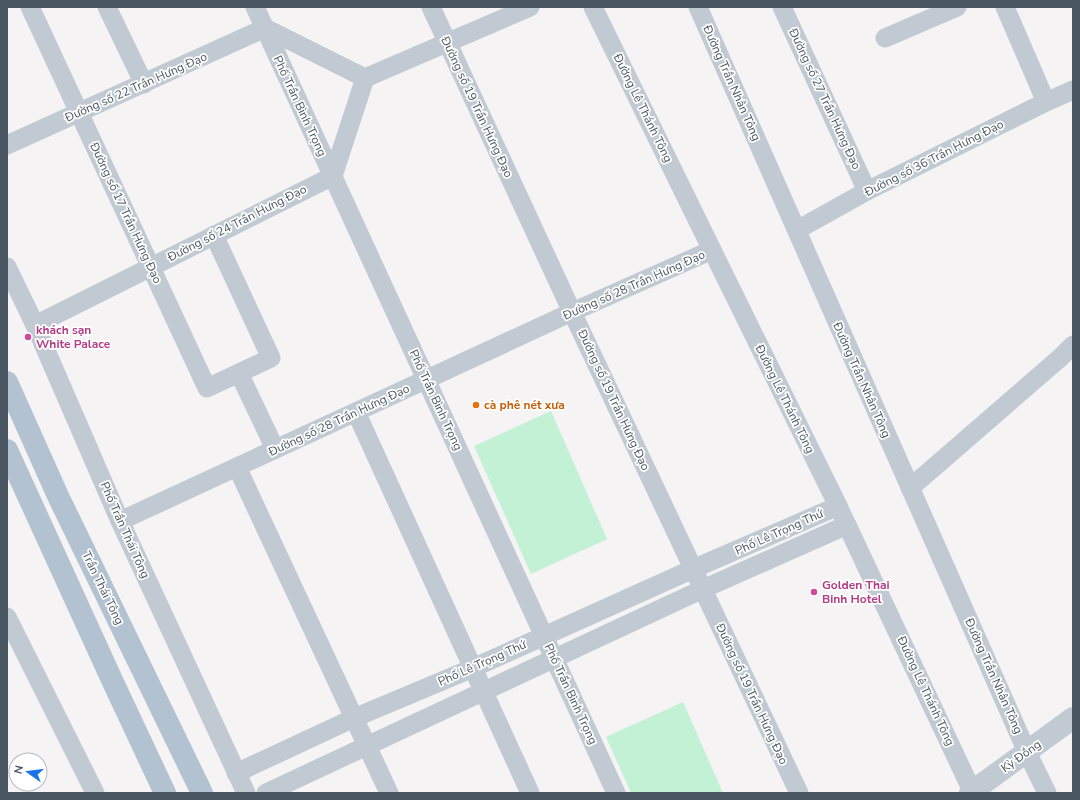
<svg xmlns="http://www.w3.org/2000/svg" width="1080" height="800" viewBox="0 0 1080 800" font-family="'Nunito Sans',sans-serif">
  <rect width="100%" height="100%" fill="#f5f3f3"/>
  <!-- green -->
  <g fill="#c3f1d5">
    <path d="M 551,411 L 607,539 L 531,574 L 474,446 Z"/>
    <path d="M 683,702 L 723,793 L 631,793 L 606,737 Z"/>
  </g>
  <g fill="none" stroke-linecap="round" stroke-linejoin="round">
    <!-- minor -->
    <g stroke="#c1cad2" stroke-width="19">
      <path d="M 30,7 L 207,388 L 271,358 L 214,235"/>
      <path d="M 107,7 L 144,84"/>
      <path d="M 255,7 L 616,793"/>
      <path d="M 431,7 L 572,312 L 799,793"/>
      <path d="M 593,7 L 712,250 L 838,506 L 973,793"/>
      <path d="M 698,7 L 1027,752 L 1047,793"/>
      <path d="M 782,7 L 867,191"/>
      <path d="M 1005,7 L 1046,102"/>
      <path d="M 885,38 L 957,7"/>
      <path d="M 7,145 L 265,28 L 365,78"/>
      <path d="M 797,230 L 867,191 L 1046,102 L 1073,90"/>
      <path d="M 7,267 L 35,325 L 120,521 L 246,793"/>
      <path d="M 35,325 L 333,176 L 365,78 L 530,7"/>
      <path d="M 239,373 L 275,449"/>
      <path d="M 356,412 L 530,793"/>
      <path d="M 237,467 L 389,793"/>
      <path d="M 910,488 L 1061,357 L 1073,345"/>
      <path d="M 120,521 L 572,312 L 712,250"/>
      <path d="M 7,617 L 95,793"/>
      <path d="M 236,773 L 354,718 L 473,668 L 693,569 L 838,506"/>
      <path d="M 266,793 L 703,589 L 847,525"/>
    </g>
    <!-- tertiary -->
    <path stroke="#c1cad2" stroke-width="22" d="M 970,793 L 1073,718"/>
    <!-- primary -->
    <g stroke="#b3c2d1" stroke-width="22">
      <path d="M 7,382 L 58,496 L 202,793"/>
      <path d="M 7,450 L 112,680 L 165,793"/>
    </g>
  </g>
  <!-- markers -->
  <g fill="#d1479c" stroke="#fff" stroke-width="1.5">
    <circle cx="28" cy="337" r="4"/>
    <circle cx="814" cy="592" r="4"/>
  </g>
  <circle fill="#e8710a" stroke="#fff" stroke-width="1.5" cx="476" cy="405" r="4"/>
  <g text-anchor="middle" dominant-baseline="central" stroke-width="3.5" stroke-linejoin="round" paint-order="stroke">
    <!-- street labels -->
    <g font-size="12" fill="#4a5661" stroke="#fff">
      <text transform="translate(732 83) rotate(66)">Đường Trần Nhân Tông</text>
      <text transform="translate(136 87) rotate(-24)">Đường số 22 Trần Hưng Đạo</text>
      <text transform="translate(825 99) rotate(65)">Đường số 27 Trần Hưng Đạo</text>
      <text transform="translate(300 106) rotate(65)">Phố Trần Bình Trọng</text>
      <text transform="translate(477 107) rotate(65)">Đường số 19 Trần Hưng Đạo</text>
      <text transform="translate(643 108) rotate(64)">Đường Lê Thánh Tông</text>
      <text transform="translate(934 158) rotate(-27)">Đường số 36 Trần Hưng Đạo</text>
      <text transform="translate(126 213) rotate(65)">Đường số 17 Trần Hưng Đạo</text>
      <text transform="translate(237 223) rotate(-27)">Đường số 24 Trần Hưng Đạo</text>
      <text transform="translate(634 285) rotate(-24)">Đường số 28 Trần Hưng Đạo</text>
      <text transform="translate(862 380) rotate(66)">Đường Trần Nhân Tông</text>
      <text transform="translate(785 399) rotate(64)">Đường Lê Thánh Tông</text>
      <text transform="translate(436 400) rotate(65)">Phố Trần Bình Trọng</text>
      <text transform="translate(614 400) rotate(65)">Đường số 19 Trần Hưng Đạo</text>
      <text transform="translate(339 420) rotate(-25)">Đường số 28 Trần Hưng Đạo</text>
      <text transform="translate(125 530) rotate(66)">Phố Trần Thái Tông</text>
      <text transform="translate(779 532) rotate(-24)">Phố Lê Trọng Thứ</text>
      <text transform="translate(103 588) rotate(64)">Trần Thái Tông</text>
      <text transform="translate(482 663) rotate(-24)">Phố Lê Trọng Thứ</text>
      <text transform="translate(994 676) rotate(66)">Đường Trần Nhân Tông</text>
      <text transform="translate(926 691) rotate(65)">Đường Lê Thánh Tông</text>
      <text transform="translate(571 694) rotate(65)">Phố Trần Bình Trọng</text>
      <text transform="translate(752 694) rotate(65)">Đường số 19 Trần Hưng Đạo</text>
      <text transform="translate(1021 756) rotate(-36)">Kỳ Đồng</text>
    </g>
    <!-- hotel labels -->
    <g font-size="12" font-weight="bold" fill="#b23c85" stroke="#fff" text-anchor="start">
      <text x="36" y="330">khách sạn<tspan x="36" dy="14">White Palace</tspan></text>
      <text x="822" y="585">Golden Thai<tspan x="822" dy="14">Binh Hotel</tspan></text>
    </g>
    <!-- food labels -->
    <g font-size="12" font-weight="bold" fill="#c56008" stroke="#fff" text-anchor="start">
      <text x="484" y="405">cà phê nét xưa</text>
    </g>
  </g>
  <!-- border -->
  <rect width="1080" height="800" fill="none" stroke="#4a5661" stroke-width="16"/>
  <!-- north arrow -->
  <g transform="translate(28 772) rotate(284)"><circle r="19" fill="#ffffff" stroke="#b7bbc0"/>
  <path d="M0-3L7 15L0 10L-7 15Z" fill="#1a73e8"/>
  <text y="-6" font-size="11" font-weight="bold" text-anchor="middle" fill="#4a5661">N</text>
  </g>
</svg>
